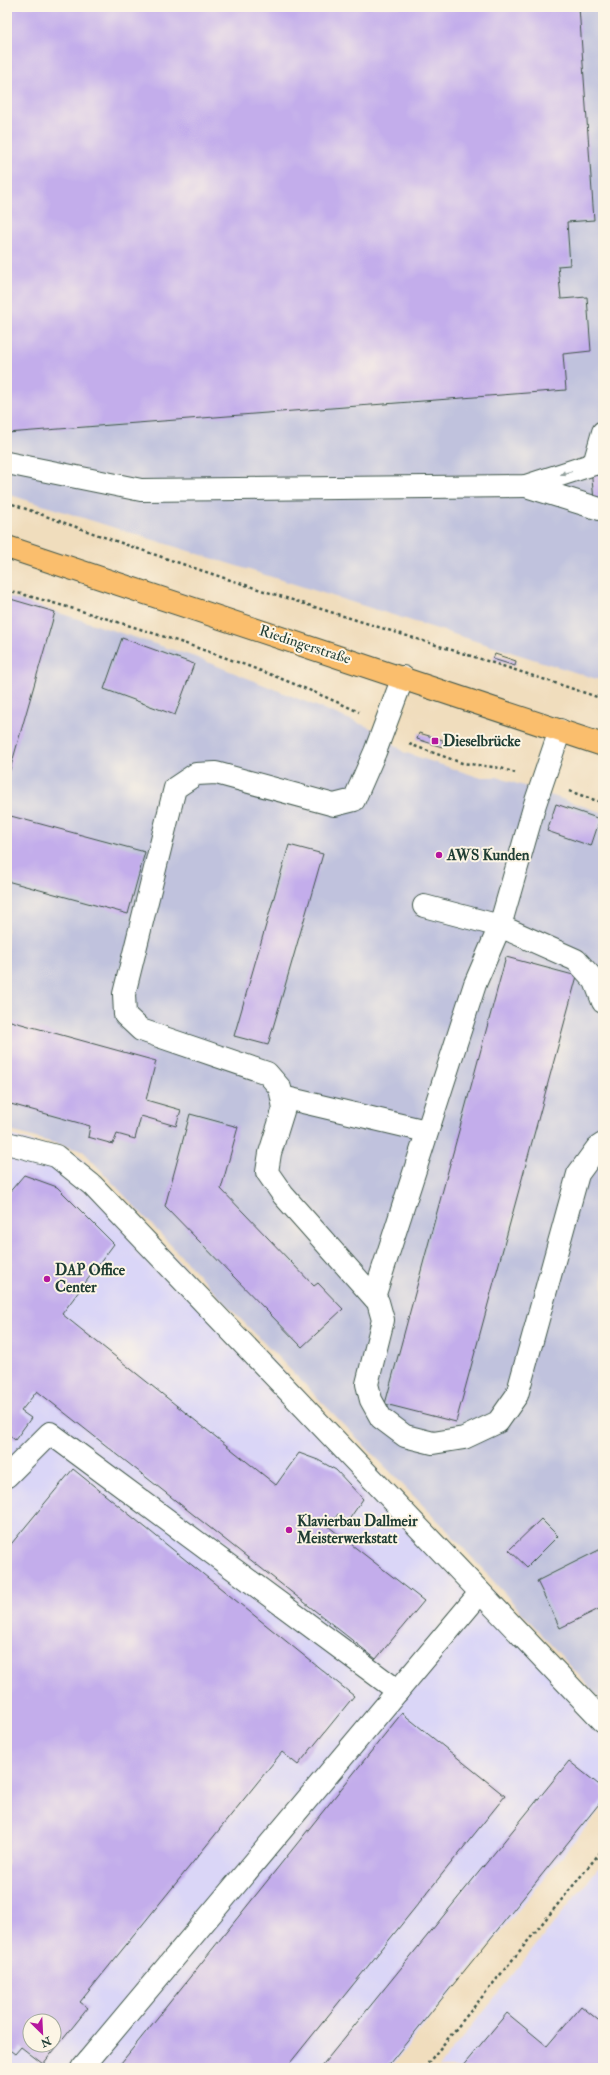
<svg xmlns="http://www.w3.org/2000/svg" width="610" height="2075" viewBox="0 0 610 2075" font-family="'IM FELL Double Pica',serif">
  <rect width="100%" height="100%" fill="#fcf5e5"/>
  <filter id="ink" filterUnits="userSpaceOnUse"><feTurbulence type="fractalNoise" baseFrequency=".025" numOctaves="2"/><feDisplacementMap in="SourceGraphic" scale="8" xChannelSelector="R" yChannelSelector="G"/><feConvolveMatrix kernelMatrix="1 2 1 2 8 2 1 2 1" color-interpolation-filters="sRGB"/></filter>
  <filter id="wash" filterUnits="userSpaceOnUse"><feTurbulence type="fractalNoise" baseFrequency=".012" numOctaves="4" result="noise"/><feDisplacementMap in="SourceGraphic" scale="16" xChannelSelector="R" yChannelSelector="G"/><feGaussianBlur stdDeviation="0.9" result="paint"/><feColorMatrix in="noise" values="0 0 0 0 0 0 0 0 0 0 0 0 0 0 0 0 0 1.4 0 .05"/><feComposite in="paint" operator="in"/></filter>
  <g filter="url(#wash)">
    <rect width="100%" height="100%" fill="#f0ddbd"/>
    <!-- built -->
    <g fill="#dad6f7" fill-rule="evenodd">
      <path d="M 7,1134 L 79,1156 L 603,1709 L 603,1806 L 390,2068 L 7,2068 ZM 30,2021 L 54,2021 L 54,2045 L 30,2045 Z"/>
      <path d="M 603,1862 L 603,2068 L 438,2068 Z"/>
    </g>
    <!-- industrial -->
    <g fill="#c0c2dd">
      <path d="M 7,7 L 603,7 L 603,681 L 7,494 Z"/>
      <path d="M 7,596 L 195,657 L 383,733 L 403,752 L 478,777 L 497,777 L 603,813 L 603,1702 L 447,1530 L 222,1300 L 83,1151 L 7,1130 Z"/>
    </g>
    <g id="blocks">
      <!-- building -->
      <g fill="#c3adeb" fill-rule="evenodd">
        <path d="M 7,7 L 579,7 L 594,220 L 567,222 L 570,265 L 558,266 L 561,299 L 587,297 L 591,351 L 563,354 L 566,390 L 7,433 Z"/>
        <path d="M 603,468 L 603,499 L 594,500 L 591,469 Z"/>
        <path d="M 7,598 L 55,612 L 7,780 Z"/>
        <path d="M 122,638 L 194,664 L 175,715 L 104,689 Z"/>
        <path d="M 495,654 L 516,661 L 515,666 L 493,659 Z"/>
        <path d="M 419,733 L 443,740 L 442,747 L 417,739 Z"/>
        <path d="M 556,804 L 600,819 L 591,846 L 547,831 Z"/>
        <path d="M 7,815 L 145,852 L 128,914 L 7,881 Z"/>
        <path d="M 289,845 L 323,854 L 268,1045 L 234,1036 Z"/>
        <path d="M 506,957 L 577,976 L 456,1422 L 385,1404 Z"/>
        <path d="M 7,1020 L 156,1061 L 146,1100 L 181,1110 L 176,1126 L 141,1116 L 135,1139 L 117,1134 L 113,1144 L 88,1137 L 90,1126 L 7,1103 Z"/>
        <path d="M 190,1114 L 238,1127 L 221,1189 L 314,1286 L 318,1283 L 343,1309 L 302,1347 L 165,1206 Z"/>
        <path d="M 24,1175 L 57,1187 L 114,1244 L 62,1314 L 276,1485 L 299,1453 L 318,1460 L 336,1470 L 363,1499 L 348,1521 L 338,1514 L 329,1527 L 424,1601 L 376,1659 L 37,1391 L 21,1411 L 31,1418 L 15,1440 L 7,1433 L 7,1195 Z"/>
        <path d="M 73,1469 L 354,1696 L 298,1765 L 282,1752 L 80,2002 L 88,2008 L 43,2064 L 21,2047 L 15,2054 L 7,2048 L 7,1549 ZM 30,2021 L 54,2021 L 54,2045 L 30,2045 Z"/>
        <path d="M 541,1519 L 558,1536 L 527,1567 L 509,1550 Z"/>
        <path d="M 603,1548 L 603,1607 L 560,1628 L 537,1581 Z"/>
        <path d="M 402,1713 L 505,1796 L 286,2068 L 117,2068 Z"/>
        <path d="M 569,1761 L 603,1788 L 603,1799 L 386,2068 L 320,2068 Z"/>
        <path d="M 581,2006 L 603,2024 L 603,2068 L 461,2068 L 507,2013 L 547,2046 Z"/>
      </g>
    </g>
  </g>
  <g filter="url(#ink)">
    <use href="#blocks" fill-opacity="0" stroke="#3e5549" stroke-width="1"/>
    <g fill="none" stroke-linecap="round" stroke-linejoin="round">
      <!-- minor casing -->
      <g stroke="#3e5549" stroke-width="24">
        <g id="minor">
          <path d="M 7,463 L 141,490 L 526,486 L 603,461"/>
          <path d="M 594,464 L 603,432"/>
          <path d="M 526,486 L 603,510"/>
          <path d="M 403,677 L 375,752 L 354,800 L 334,805 L 216,773 L 196,774 L 175,788 L 124,994 L 125,1015 L 141,1030 L 267,1073 L 280,1088 L 284,1108 L 270,1153 L 267,1172 L 283,1195 L 378,1302 L 383,1320 L 367,1384 L 371,1400 L 381,1418 L 405,1436 L 433,1443 L 464,1438 L 498,1422 L 517,1395 L 578,1174 L 597,1148 L 603,1144"/>
          <path d="M 424,906 L 500,926 L 535,804 L 560,730"/>
          <path d="M 282,1097 L 426,1131"/>
          <path d="M 7,1143 L 56,1156 L 92,1185 L 603,1721"/>
          <path d="M 374,1297 L 475,984 L 500,926 L 576,960 L 595,981 L 603,1002"/>
          <path d="M 7,1476 L 50,1433 L 398,1691"/>
          <path d="M 82,2068 L 480,1593"/>
        </g>
      </g>
      <!-- major casing -->
      <g stroke="#3e5549" stroke-width="24">
        <path id="major" d="M 7,547 L 603,745"/>
      </g>
      <!-- path -->
      <g stroke="#3e5549" stroke-width="2.5" stroke-dasharray="3 3" stroke-linecap="butt">
        <path d="M 7,502 C 105,538 203,572 302,603 C 403,635 503,665 603,699"/>
        <path d="M 7,590 C 127,623 246,660 359,712"/>
        <path d="M 409,744 L 462,763 L 501,768 L 515,773"/>
        <path d="M 569,791 L 603,803"/>
        <path d="M 424,2068 L 603,1849"/>
      </g>
      <!-- minor -->
      <use href="#minor" stroke="#fff" stroke-width="22"/>
      <!-- major -->
      <use href="#major" stroke="#fabe6d" stroke-width="22"/>
    </g>
    <!-- one-way arrows -->
    <defs><path id="oneway-solid" d="M-6-.8H1V-3.2L6.5 0L1 3.2V.8H-6Z"/></defs>
    <use fill="#8f9e9a" href="#oneway-solid" transform="translate(566 473) rotate(162)"/>
  </g>
  <!-- markers -->
  <g fill="#b5179e" stroke="#fcf5e5" stroke-width="1.5">
    <rect x="431" y="737" width="8" height="8" rx="2"/>
    <circle cx="439" cy="855" r="4"/>
    <circle cx="47" cy="1279" r="4"/>
    <circle cx="289" cy="1530" r="4"/>
  </g>
  <g text-anchor="middle" dominant-baseline="central" stroke-width="4" stroke-linejoin="round" paint-order="stroke">
    <!-- street labels -->
    <g font-size="15" fill="#1f3d34" stroke="#fcf5e5">
      <text transform="translate(305 645) rotate(18)">Riedingerstraße</text>
    </g>
    <!-- poi labels -->
    <g font-size="15" font-weight="bold" fill="#1f3d34" stroke="#fcf5e5" text-anchor="start">
      <text x="443" y="741">Dieselbrücke</text>
      <text x="447" y="855">AWS Kunden</text>
      <text x="55" y="1270">DAP Office<tspan x="55" dy="17">Center</tspan></text>
      <text x="297" y="1521">Klavierbau Dallmeir<tspan x="297" dy="17">Meisterwerkstatt</tspan></text>
    </g>
  </g>
  <!-- margin -->
  <rect width="610" height="2075" fill="none" stroke="#fcf5e5" stroke-width="24"/>
  <!-- north arrow -->
  <g transform="translate(42 2033) rotate(156)"><circle r="19" fill="#fcf5e5" stroke="#a4ab9e"/>
  <path d="M0-3L7 15L0 10L-7 15Z" fill="#b5179e"/>
  <text y="-6" font-size="11" font-weight="bold" text-anchor="middle" fill="#1f3d34">N</text>
  </g>
</svg>
